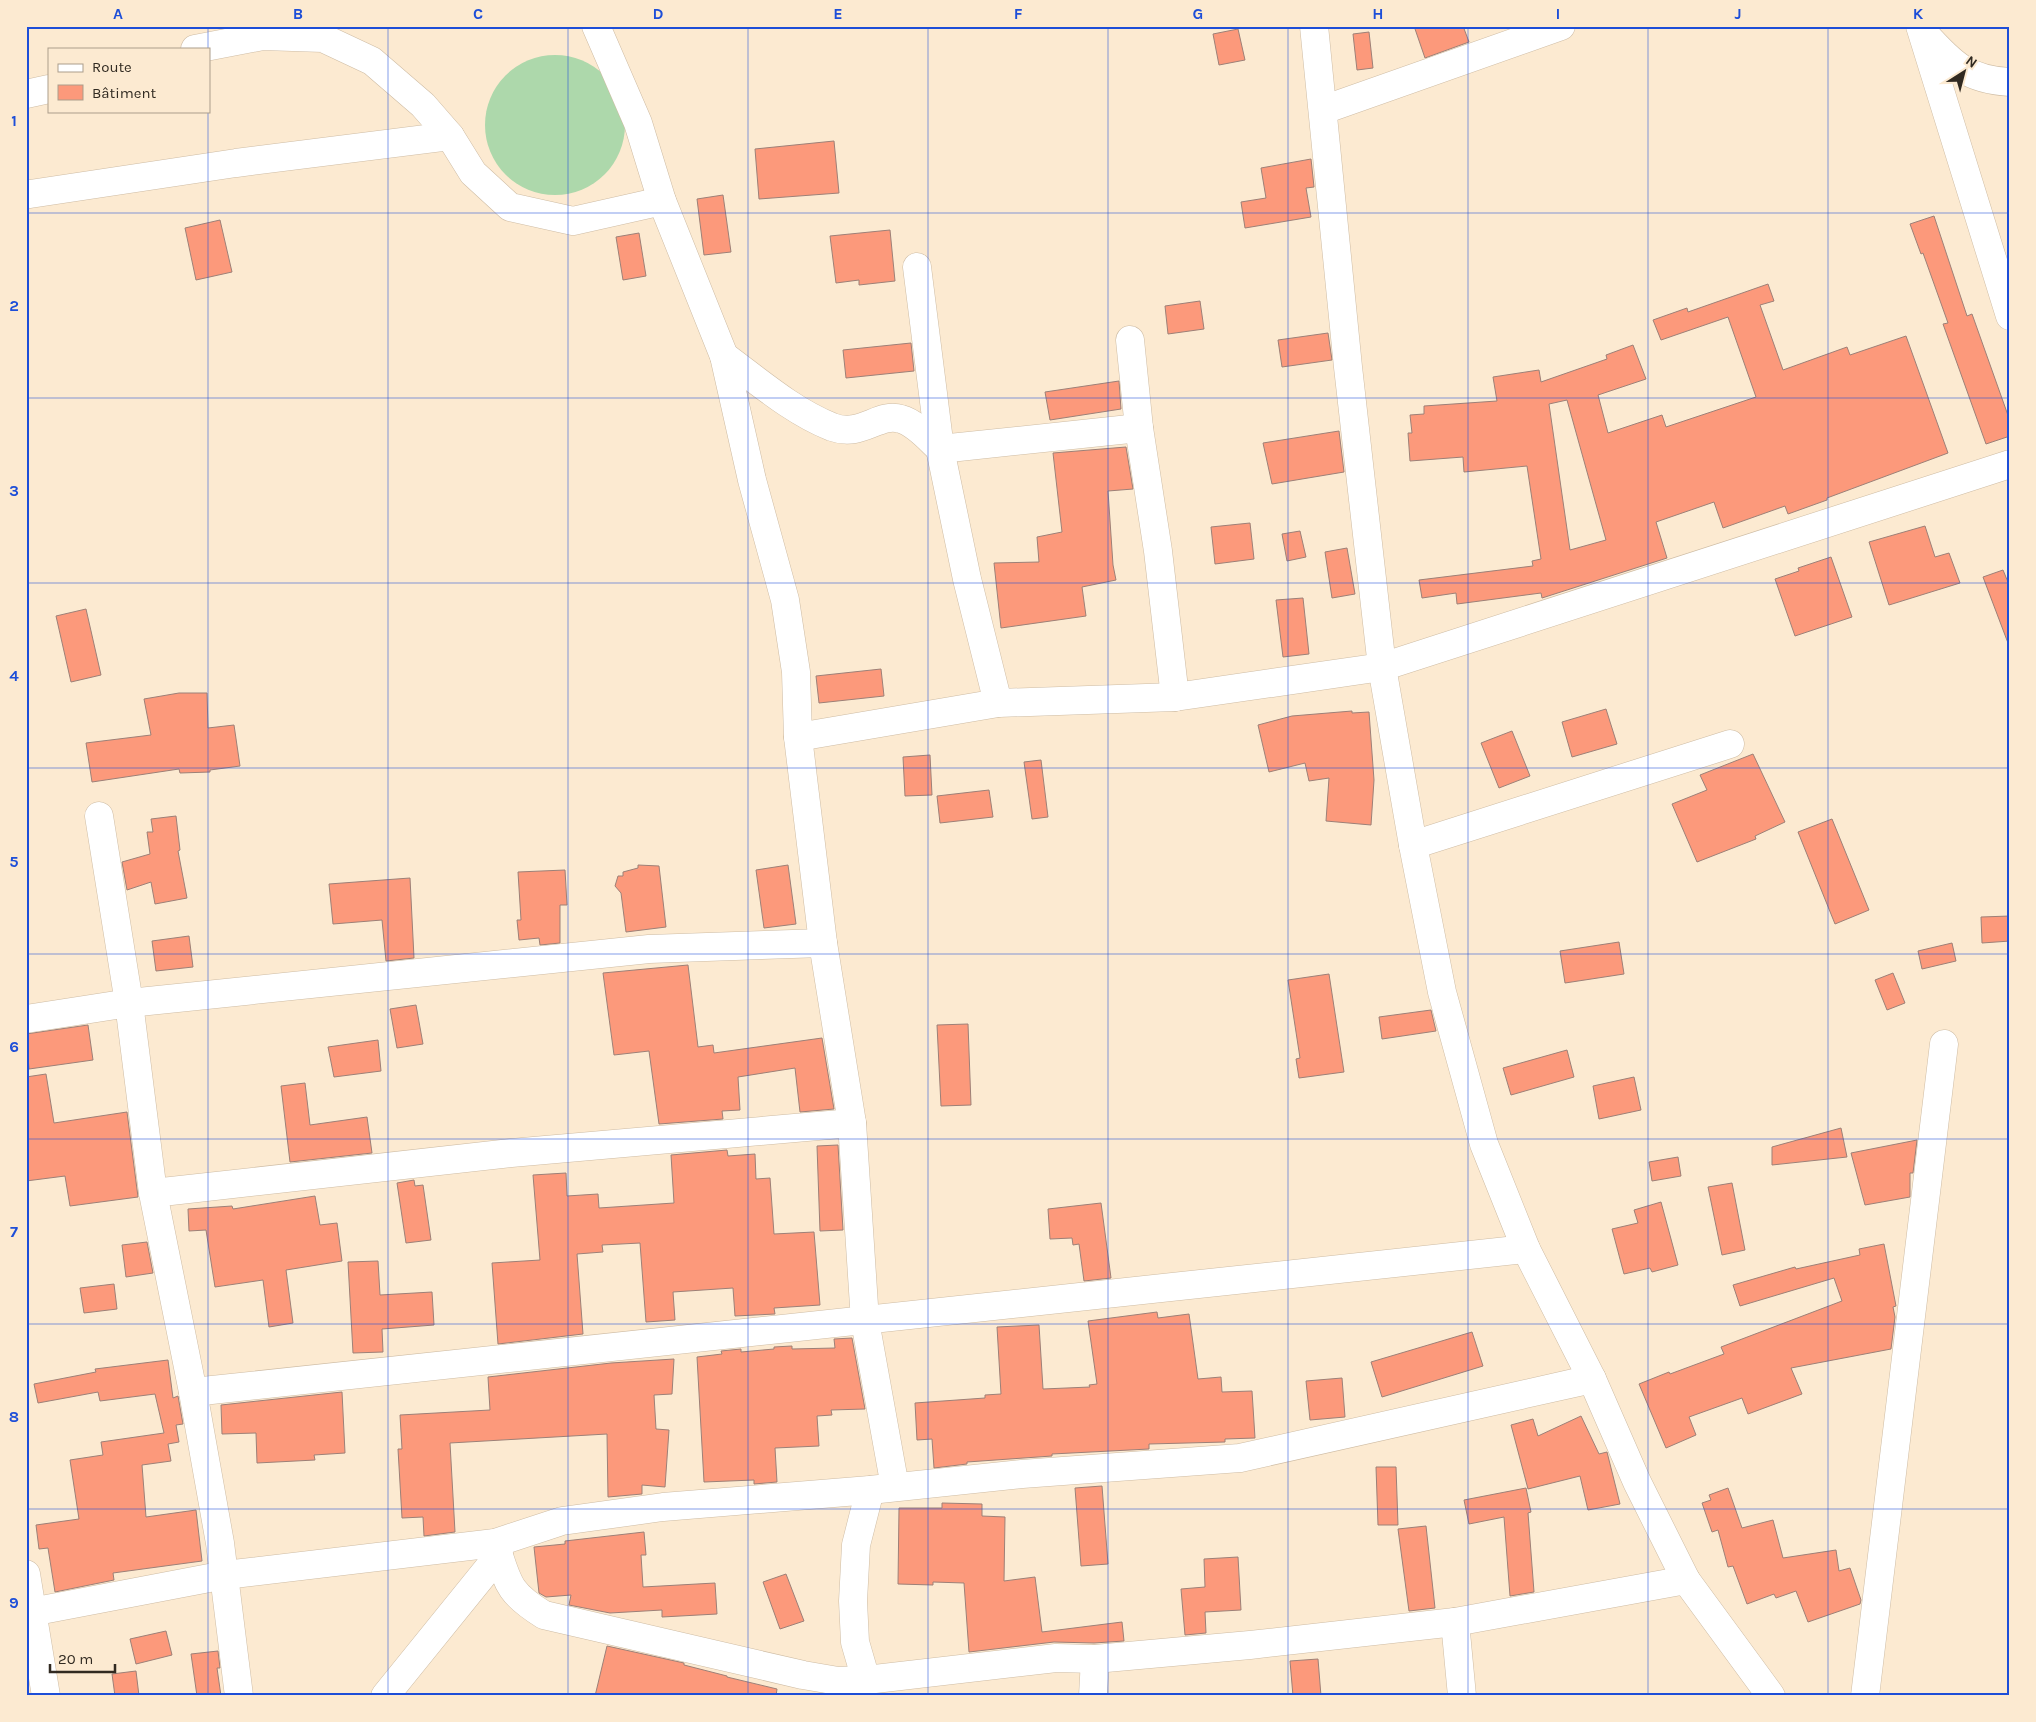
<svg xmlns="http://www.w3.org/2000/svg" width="2036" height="1722" viewBox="0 0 2036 1722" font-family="Karla,sans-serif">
  <rect width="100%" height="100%" fill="#fcead1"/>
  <!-- green -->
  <circle fill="#add8ab" cx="555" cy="125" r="70"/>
  <!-- building -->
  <g fill="#fc997b" stroke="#9d8077" fill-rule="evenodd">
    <path d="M 1414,26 L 1463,26 L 1469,42 L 1425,58 Z"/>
    <path d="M 1238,29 L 1245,60 L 1219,65 L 1213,34 Z"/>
    <path d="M 1369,32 L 1373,68 L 1357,70 L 1353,34 Z"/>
    <path d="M 834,141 L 839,193 L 759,199 L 755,149 Z"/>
    <path d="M 1311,159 L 1314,187 L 1306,188 L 1311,217 L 1245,228 L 1241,202 L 1266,198 L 1261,168 Z"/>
    <path d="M 723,195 L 731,252 L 704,255 L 697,199 Z"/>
    <path d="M 1934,216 L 1967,316 L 1972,314 L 2010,421 L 2010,436 L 1986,444 L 1943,324 L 1948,323 L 1923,253 L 1921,254 L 1910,224 Z"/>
    <path d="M 220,220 L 232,272 L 196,280 L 185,228 Z"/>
    <path d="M 890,230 L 895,281 L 859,285 L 859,280 L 836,283 L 830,236 Z"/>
    <path d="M 639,233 L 646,276 L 623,280 L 616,237 Z"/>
    <path d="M 1768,284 L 1774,301 L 1760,305 L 1783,370 L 1847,347 L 1850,355 L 1906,336 L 1948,453 L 1827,498 L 1827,500 L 1788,514 L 1785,506 L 1723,528 L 1714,502 L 1656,522 L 1667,558 L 1542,598 L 1541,593 L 1457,604 L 1456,593 L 1422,598 L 1419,580 L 1533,566 L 1532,561 L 1541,559 L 1527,466 L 1464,472 L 1463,457 L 1410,461 L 1408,433 L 1412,433 L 1410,415 L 1424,414 L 1424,406 L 1497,401 L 1493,377 L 1539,370 L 1541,382 L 1607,359 L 1606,355 L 1633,345 L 1646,379 L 1598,395 L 1608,433 L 1662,415 L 1666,427 L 1756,397 L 1728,317 L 1661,340 L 1653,320 L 1687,308 L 1688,312 ZM 1567,400 L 1606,540 L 1570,550 L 1549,404 Z"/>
    <path d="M 1200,301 L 1204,329 L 1168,334 L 1165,306 Z"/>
    <path d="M 1328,333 L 1332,360 L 1282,367 L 1278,340 Z"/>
    <path d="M 911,343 L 914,371 L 846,378 L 843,350 Z"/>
    <path d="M 1119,381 L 1121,409 L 1050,420 L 1045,392 Z"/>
    <path d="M 1339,431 L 1344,472 L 1272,484 L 1263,443 Z"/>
    <path d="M 1126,447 L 1133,489 L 1108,491 L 1113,565 L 1116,580 L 1082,587 L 1086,616 L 1001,628 L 994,563 L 1039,562 L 1037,537 L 1062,532 L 1053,453 Z"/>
    <path d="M 1250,523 L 1254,559 L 1215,564 L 1211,527 Z"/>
    <path d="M 1925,526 L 1935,557 L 1949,553 L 1960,583 L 1889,605 L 1869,542 Z"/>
    <path d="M 1300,531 L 1306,557 L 1287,561 L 1282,534 Z"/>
    <path d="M 1347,548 L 1355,594 L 1332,598 L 1325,552 Z"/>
    <path d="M 1831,557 L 1852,617 L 1795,636 L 1775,579 L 1799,571 L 1798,568 Z"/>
    <path d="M 2003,570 L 2010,587 L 2010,643 L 2008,643 L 1983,577 Z"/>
    <path d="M 1303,598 L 1309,654 L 1283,657 L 1276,600 Z"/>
    <path d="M 86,609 L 101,675 L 71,682 L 56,616 Z"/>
    <path d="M 881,669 L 884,696 L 819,703 L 816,676 Z"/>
    <path d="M 179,693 L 207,693 L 208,728 L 234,725 L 240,766 L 210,770 L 210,772 L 180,773 L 179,769 L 92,782 L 86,743 L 151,735 L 144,699 Z"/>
    <path d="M 1606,709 L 1617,744 L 1572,757 L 1562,722 Z"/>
    <path d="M 1352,711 L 1352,713 L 1369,712 L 1374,780 L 1371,825 L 1326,821 L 1329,778 L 1309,781 L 1305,763 L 1269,772 L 1258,725 L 1292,716 Z"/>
    <path d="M 1512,731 L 1530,776 L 1499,788 L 1481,743 Z"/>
    <path d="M 1753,754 L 1785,822 L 1755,836 L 1756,839 L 1697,862 L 1672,804 L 1707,790 L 1700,775 Z"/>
    <path d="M 930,755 L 932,795 L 905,796 L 903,757 Z"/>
    <path d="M 1041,760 L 1048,817 L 1032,819 L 1024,762 Z"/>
    <path d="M 989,790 L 993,817 L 940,823 L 937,796 Z"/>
    <path d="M 176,816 L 180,850 L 178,851 L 187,898 L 155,904 L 151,882 L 127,890 L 122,862 L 150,854 L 147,832 L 153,832 L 151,819 Z"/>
    <path d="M 1832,819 L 1869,910 L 1835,924 L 1798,832 Z"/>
    <path d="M 638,865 L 659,866 L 666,927 L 626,932 L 621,893 L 615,886 L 618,876 L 623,876 L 623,872 L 638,868 Z"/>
    <path d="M 788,865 L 796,924 L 764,928 L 756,870 Z"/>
    <path d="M 565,870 L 567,905 L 560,905 L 560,943 L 540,945 L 539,938 L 519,940 L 517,920 L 521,920 L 518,872 Z"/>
    <path d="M 410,878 L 414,958 L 386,961 L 382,920 L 333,924 L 329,884 Z"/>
    <path d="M 2010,916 L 2010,941 L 1982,943 L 1981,917 Z"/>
    <path d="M 189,936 L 193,967 L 156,971 L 152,941 Z"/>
    <path d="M 1619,942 L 1624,974 L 1565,983 L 1560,951 Z"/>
    <path d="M 1952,943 L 1956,961 L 1922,969 L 1918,951 Z"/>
    <path d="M 688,965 L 698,1047 L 713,1045 L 714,1053 L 822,1038 L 834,1109 L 800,1112 L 795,1068 L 738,1077 L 740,1110 L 722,1111 L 723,1119 L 659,1124 L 649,1051 L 614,1055 L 603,973 Z"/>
    <path d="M 1893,973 L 1905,1003 L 1887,1010 L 1875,980 Z"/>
    <path d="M 1329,974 L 1344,1072 L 1299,1078 L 1296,1059 L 1300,1058 L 1288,980 Z"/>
    <path d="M 416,1005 L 423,1044 L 397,1048 L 390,1009 Z"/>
    <path d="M 1431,1010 L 1436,1031 L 1382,1039 L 1379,1017 Z"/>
    <path d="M 968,1024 L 971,1105 L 941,1106 L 937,1025 Z"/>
    <path d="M 88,1025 L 93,1060 L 29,1069 L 26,1034 Z"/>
    <path d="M 378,1040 L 381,1071 L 334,1077 L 328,1047 Z"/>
    <path d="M 1567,1050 L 1574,1077 L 1511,1095 L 1503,1068 Z"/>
    <path d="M 46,1074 L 54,1123 L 127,1112 L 138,1197 L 70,1206 L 65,1176 L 26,1181 L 26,1077 Z"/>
    <path d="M 1634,1077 L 1641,1110 L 1599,1119 L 1593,1086 Z"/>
    <path d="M 305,1083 L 310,1125 L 367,1117 L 372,1153 L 290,1162 L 281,1086 Z"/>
    <path d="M 1841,1128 L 1847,1157 L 1772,1165 L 1772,1147 Z"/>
    <path d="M 1917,1140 L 1913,1173 L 1910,1173 L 1910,1197 L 1865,1205 L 1851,1153 Z"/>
    <path d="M 838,1145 L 843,1230 L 820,1231 L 817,1146 Z"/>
    <path d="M 727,1150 L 728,1156 L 755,1154 L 756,1179 L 770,1178 L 774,1234 L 814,1232 L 820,1305 L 774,1308 L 775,1314 L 735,1316 L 733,1288 L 673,1292 L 675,1320 L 646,1322 L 640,1243 L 602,1245 L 603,1252 L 577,1254 L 583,1334 L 498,1344 L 492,1263 L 540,1260 L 533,1175 L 566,1173 L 567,1196 L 598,1194 L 599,1208 L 674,1203 L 671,1155 Z"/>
    <path d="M 1678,1157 L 1681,1176 L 1652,1181 L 1649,1162 Z"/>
    <path d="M 414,1180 L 415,1186 L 423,1185 L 431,1240 L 406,1243 L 397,1183 Z"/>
    <path d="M 1732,1183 L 1745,1250 L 1722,1255 L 1708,1187 Z"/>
    <path d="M 315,1196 L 320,1225 L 337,1223 L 342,1261 L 286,1270 L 293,1323 L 269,1327 L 263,1280 L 215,1287 L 206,1230 L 189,1231 L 188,1209 L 232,1206 L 233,1209 Z"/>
    <path d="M 1661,1202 L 1678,1265 L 1652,1272 L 1650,1268 L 1624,1274 L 1612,1229 L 1638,1223 L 1634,1210 Z"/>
    <path d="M 1101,1203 L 1111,1278 L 1084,1281 L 1079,1244 L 1073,1245 L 1072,1238 L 1050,1239 L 1048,1209 Z"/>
    <path d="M 147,1242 L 153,1273 L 126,1277 L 122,1245 Z"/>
    <path d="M 1884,1244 L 1896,1306 L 1893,1307 L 1895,1317 L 1891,1349 L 1791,1368 L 1802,1394 L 1748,1414 L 1742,1398 L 1689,1417 L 1696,1435 L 1666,1448 L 1639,1384 L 1669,1372 L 1670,1374 L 1724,1354 L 1721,1347 L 1842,1301 L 1834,1278 L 1740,1306 L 1733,1285 L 1795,1267 L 1796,1269 L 1860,1255 L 1859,1249 Z"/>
    <path d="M 378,1261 L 380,1295 L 432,1292 L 434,1325 L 382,1329 L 383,1352 L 353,1353 L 348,1262 Z"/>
    <path d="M 114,1284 L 117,1309 L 84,1313 L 80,1288 Z"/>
    <path d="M 1157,1312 L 1158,1318 L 1189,1314 L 1198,1379 L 1221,1377 L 1222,1392 L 1252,1391 L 1255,1438 L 1225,1439 L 1225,1442 L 1149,1444 L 1149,1449 L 1052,1454 L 1052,1456 L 967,1462 L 967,1464 L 934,1468 L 932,1439 L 917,1440 L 915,1403 L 985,1398 L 985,1395 L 1001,1394 L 997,1327 L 1039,1325 L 1043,1389 L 1090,1387 L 1089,1385 L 1097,1384 L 1088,1321 Z"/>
    <path d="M 1472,1332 L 1483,1366 L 1382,1397 L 1371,1362 Z"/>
    <path d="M 852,1338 L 865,1409 L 831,1410 L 832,1415 L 817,1416 L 819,1446 L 775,1448 L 777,1482 L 754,1484 L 754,1480 L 704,1482 L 697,1357 L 722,1354 L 721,1351 L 741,1349 L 741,1352 L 774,1349 L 774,1347 L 792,1346 L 792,1349 L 835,1348 L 834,1339 Z"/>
    <path d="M 674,1359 L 672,1394 L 654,1395 L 656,1429 L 669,1430 L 665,1487 L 642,1485 L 642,1494 L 608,1497 L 607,1434 L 450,1443 L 455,1532 L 424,1536 L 423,1517 L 402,1518 L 398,1449 L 402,1449 L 400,1415 L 490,1410 L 488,1377 L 611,1363 Z"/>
    <path d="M 168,1360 L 173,1398 L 178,1396 L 183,1424 L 176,1425 L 179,1442 L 168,1444 L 171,1461 L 142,1465 L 146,1517 L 196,1510 L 202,1561 L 113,1573 L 114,1580 L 55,1592 L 48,1548 L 39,1549 L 36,1525 L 79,1519 L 70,1460 L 103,1455 L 101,1442 L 164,1433 L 155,1394 L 100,1401 L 98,1392 L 38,1403 L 34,1384 L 96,1372 L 95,1369 Z"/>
    <path d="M 1342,1378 L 1345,1417 L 1310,1420 L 1306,1381 Z"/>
    <path d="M 342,1392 L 345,1453 L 314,1455 L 315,1460 L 257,1463 L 256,1433 L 222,1434 L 221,1405 Z"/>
    <path d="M 1581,1416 L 1599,1454 L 1607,1452 L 1620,1504 L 1588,1510 L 1580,1476 L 1528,1489 L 1511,1425 L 1533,1419 L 1538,1436 Z"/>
    <path d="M 1376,1467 L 1396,1467 L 1398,1525 L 1378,1525 Z"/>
    <path d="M 1102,1486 L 1108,1564 L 1081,1566 L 1075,1488 Z"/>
    <path d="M 1526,1488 L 1531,1512 L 1528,1513 L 1534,1592 L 1510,1596 L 1504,1517 L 1469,1524 L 1464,1500 Z"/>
    <path d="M 1728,1488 L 1742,1528 L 1773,1520 L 1783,1558 L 1836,1550 L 1839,1571 L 1850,1568 L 1861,1600 L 1860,1604 L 1808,1622 L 1796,1591 L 1776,1598 L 1774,1594 L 1747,1604 L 1733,1566 L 1728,1567 L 1718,1530 L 1712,1532 L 1702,1503 L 1711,1500 L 1709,1495 Z"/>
    <path d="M 942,1503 L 982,1504 L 982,1516 L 1005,1517 L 1004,1581 L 1035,1577 L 1042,1632 L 1122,1622 L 1124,1641 L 1094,1643 L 1054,1642 L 969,1652 L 964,1583 L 933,1582 L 933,1585 L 898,1584 L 899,1508 L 942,1508 Z"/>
    <path d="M 1426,1526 L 1435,1608 L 1409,1611 L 1398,1529 Z"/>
    <path d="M 644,1532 L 646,1555 L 641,1555 L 643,1587 L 715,1583 L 717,1614 L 662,1617 L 662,1610 L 610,1613 L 569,1605 L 571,1595 L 546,1597 L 539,1593 L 534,1547 L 565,1544 L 565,1541 Z"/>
    <path d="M 1238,1557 L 1241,1610 L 1205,1612 L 1206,1633 L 1185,1635 L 1181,1589 L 1205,1587 L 1204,1559 Z"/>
    <path d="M 786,1574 L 804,1621 L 780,1629 L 763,1582 Z"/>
    <path d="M 166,1631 L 172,1655 L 136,1664 L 130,1639 Z"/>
    <path d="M 607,1646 L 684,1663 L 684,1665 L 727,1676 L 727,1677 L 777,1689 L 776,1696 L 595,1696 Z"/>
    <path d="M 218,1651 L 220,1668 L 217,1668 L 221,1696 L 197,1696 L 191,1654 Z"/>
    <path d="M 1318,1659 L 1321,1696 L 1293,1696 L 1290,1661 Z"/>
    <path d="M 136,1671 L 139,1696 L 115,1696 L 112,1674 Z"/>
  </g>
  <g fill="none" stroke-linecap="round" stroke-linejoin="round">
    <!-- minor casing -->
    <g stroke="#cebca4" stroke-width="29">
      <g id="minor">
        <path d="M 596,26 L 638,123 L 662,201 L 724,356 L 752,480 L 785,600 L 796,672 L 798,737 L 823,943 L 852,1123 L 865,1321 L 895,1487"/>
        <path d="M 1314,26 L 1348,367 L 1382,667 L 1413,845 L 1442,992 L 1484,1144 L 1526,1249 L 1592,1379 L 1637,1482 L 1686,1580 L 1771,1696"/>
        <path d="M 1920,26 L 2010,316"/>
        <path d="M 1925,34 C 1952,64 1968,80 2010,82"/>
        <path d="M 195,49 L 263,36 L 323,38 L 372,61 L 423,105 L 450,136 L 473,173 L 510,207 L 573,221 L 662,201"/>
        <path d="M 26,94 L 49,89"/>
        <path d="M 1323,110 L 1561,26"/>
        <path d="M 30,194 L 236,163 L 450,136"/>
        <path d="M 917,267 L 940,449 L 967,579 L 998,703"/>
        <path d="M 1130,340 L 1139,428 L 1158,551 L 1175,697"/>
        <path d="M 724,356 C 758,381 792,411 832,427 C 862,438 878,412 901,419 C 916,423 929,439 940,449 L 1139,428"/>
        <path d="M 798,737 L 998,703 L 1175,697 L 1382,667 L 2010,464"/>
        <path d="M 99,816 L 129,1003 L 153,1193 L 193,1392 L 220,1543 L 239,1696"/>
        <path d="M 1413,845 L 1730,744"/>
        <path d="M 26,1019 L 129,1003 L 649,949 L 823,943"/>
        <path d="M 153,1193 L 511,1153 L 852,1123"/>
        <path d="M 193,1392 L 1526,1249"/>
        <path d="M 495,1543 C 508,1583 507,1592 544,1615 L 803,1675 L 838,1681 L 866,1680 L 1056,1658 L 1095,1659 L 1250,1645 L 1455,1622 L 1686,1580"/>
        <path d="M 26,1574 L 46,1696"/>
        <path d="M 26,1613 L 225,1575 L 495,1543 L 562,1521 L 663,1507 L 870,1490 L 1022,1474 L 1240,1458 L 1592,1379"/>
        <path d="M 1455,1622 L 1462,1696"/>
        <path d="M 866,1680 L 855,1642 L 853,1601 L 856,1545 L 870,1490"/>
        <path d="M 385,1696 L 499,1555"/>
        <path d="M 1093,1696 L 1095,1659"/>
        <path d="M 1865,1696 L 1944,1044"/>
      </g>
    </g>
    <!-- minor -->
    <use href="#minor" stroke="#fff" stroke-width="28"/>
  </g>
  <!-- grid -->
  <path fill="none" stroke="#1d4ed8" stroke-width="1" stroke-opacity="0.55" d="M 208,26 L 208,49M 388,26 L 388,1696M 568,26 L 568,1696M 748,26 L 748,1696M 928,26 L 928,1696M 1108,26 L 1108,1696M 1288,26 L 1288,1696M 1468,26 L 1468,1696M 1648,26 L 1648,1696M 1828,26 L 1828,1696M 208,111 L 208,1696M 26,213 L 2010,213M 26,398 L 2010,398M 26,583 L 2010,583M 26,768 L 2010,768M 26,954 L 2010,954M 26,1139 L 2010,1139M 26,1324 L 2010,1324M 26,1509 L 2010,1509"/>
  <!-- border -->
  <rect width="2036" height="1722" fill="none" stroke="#fcead1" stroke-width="55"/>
  <!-- legend -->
  <rect x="48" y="48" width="162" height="65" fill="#fcead1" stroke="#ab9d8b"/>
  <rect x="58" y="64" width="25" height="8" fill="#ffffff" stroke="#ab9d8b"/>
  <text x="92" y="72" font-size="15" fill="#312a21">Route</text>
  <rect x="58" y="85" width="25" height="15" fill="#fc997b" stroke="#ab9d8b"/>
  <text x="92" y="98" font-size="15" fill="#312a21">Bâtiment</text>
  <!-- north arrow -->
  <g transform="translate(1964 72) rotate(36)" stroke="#fcead1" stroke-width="4" paint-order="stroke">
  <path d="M0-4L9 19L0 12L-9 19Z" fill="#312a21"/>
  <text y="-8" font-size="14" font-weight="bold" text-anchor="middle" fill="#312a21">N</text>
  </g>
  <!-- scale -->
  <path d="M50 1664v8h65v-8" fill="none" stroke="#312a21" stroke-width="2.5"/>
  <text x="58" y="1664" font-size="15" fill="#312a21" stroke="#fcead1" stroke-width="4" paint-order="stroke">20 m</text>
  <rect x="28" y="28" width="1980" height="1666" fill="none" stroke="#1d4ed8" stroke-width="2"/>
  <g font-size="16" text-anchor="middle" font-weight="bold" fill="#1d4ed8">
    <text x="118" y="19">A</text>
    <text x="298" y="19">B</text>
    <text x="478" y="19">C</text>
    <text x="658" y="19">D</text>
    <text x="838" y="19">E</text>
    <text x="1018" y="19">F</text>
    <text x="1198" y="19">G</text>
    <text x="1378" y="19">H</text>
    <text x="1558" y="19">I</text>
    <text x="1738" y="19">J</text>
    <text x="1918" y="19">K</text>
    <text x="14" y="126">1</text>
    <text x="14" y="311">2</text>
    <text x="14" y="496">3</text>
    <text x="14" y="681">4</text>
    <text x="14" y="867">5</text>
    <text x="14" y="1052">6</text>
    <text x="14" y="1237">7</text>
    <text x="14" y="1422">8</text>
    <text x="14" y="1608">9</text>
  </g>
</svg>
